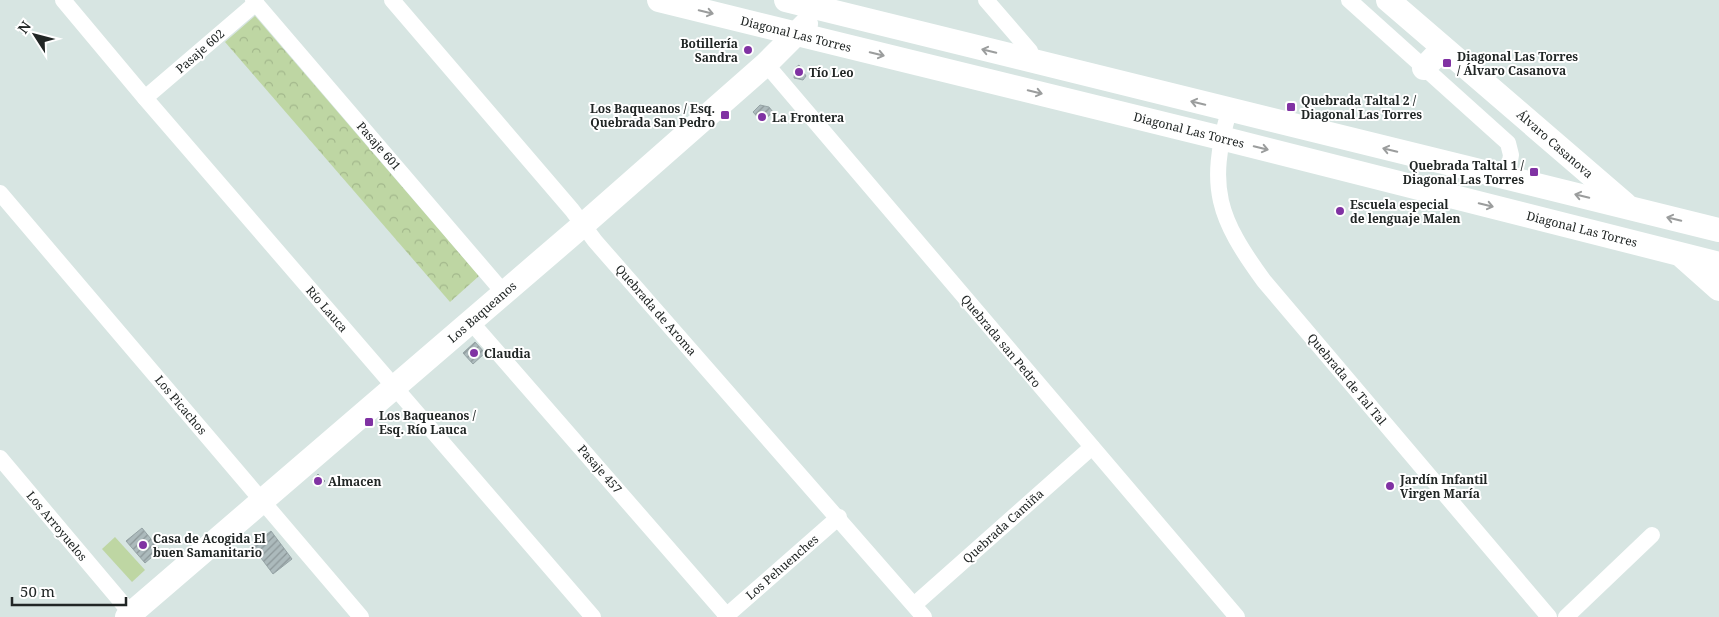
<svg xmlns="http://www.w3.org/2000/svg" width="1719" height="617" viewBox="0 0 1719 617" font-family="'Noto Serif',serif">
  <defs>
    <pattern id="park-crowns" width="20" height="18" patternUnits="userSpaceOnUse" patternTransform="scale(1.25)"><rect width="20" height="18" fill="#bed6a3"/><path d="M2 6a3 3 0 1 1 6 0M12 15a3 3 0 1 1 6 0" fill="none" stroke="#a3b88c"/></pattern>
    <pattern id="building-hatch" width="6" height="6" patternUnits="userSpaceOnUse" patternTransform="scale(1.25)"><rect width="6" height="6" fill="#acbabc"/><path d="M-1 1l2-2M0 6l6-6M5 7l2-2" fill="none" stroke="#8c9799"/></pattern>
  </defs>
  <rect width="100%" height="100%" fill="#d7e5e2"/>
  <!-- park -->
  <path fill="url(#park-crowns)" d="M 255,16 L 479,276 L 450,302 L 225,42 Z"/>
  <!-- garden -->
  <path fill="#bed6a3" d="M 115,537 L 145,570 L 132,582 L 102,549 Z"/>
  <!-- building -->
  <g fill="url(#building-hatch)" stroke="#95a3a5">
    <path d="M 799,65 L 806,76 L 803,80 L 794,78 L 795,68 Z"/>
    <path d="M 760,105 L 769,107 L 773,112 L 762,122 L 753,112 Z"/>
    <path d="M 475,342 L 485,353 L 473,364 L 463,353 Z"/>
    <path d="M 318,474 L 325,481 L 319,487 L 312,480 Z"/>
    <path d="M 142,528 L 160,550 L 145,563 L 126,541 Z"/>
    <path d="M 271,531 L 292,559 L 273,574 L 252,546 Z"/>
  </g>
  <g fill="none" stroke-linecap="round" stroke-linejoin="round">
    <!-- street -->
    <g stroke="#fff" stroke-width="16">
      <path d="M 63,0 L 145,98 L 593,617"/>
      <path d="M 253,0 L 504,293"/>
      <path d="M 392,0 L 572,210 L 595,241 L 924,617"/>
      <path d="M 986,0 L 1030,51 L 1035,63"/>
      <path d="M 1349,0 L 1508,143 L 1511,155 L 1507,178"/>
      <path d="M 766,64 L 1237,617"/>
      <path d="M 145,98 L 256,3"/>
      <path d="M 1229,111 C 1207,188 1218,218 1264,281 L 1549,617"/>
      <path d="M 0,193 L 361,617"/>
      <path d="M 471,322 L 728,617"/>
      <path d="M 0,458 L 134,617"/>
      <path d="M 914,605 L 1092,447"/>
      <path d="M 725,617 L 839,517"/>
      <path d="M 1566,617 L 1652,535"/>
    </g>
    <!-- secondary -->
    <g stroke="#fff" stroke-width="24">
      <path d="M 659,0 L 1221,138 L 1719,264"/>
      <path d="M 786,0 L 1719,230"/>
      <path d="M 1388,0 L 1625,204"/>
      <path d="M 1424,68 L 1443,48"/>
      <path d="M 1683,257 L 1719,289"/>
      <path d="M 127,617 L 583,225 L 766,64 L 806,24"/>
    </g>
  </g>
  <!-- one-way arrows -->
  <defs><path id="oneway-shaft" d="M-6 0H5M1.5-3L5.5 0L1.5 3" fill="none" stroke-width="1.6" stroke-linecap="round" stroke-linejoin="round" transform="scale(1.25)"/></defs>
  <g stroke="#9b9d9d">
    <use href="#oneway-shaft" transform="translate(706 12) rotate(14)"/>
    <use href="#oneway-shaft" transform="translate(989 51) rotate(-166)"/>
    <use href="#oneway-shaft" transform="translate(877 54) rotate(14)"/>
    <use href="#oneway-shaft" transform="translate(1035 92) rotate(14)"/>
    <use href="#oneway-shaft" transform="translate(1198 103) rotate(-166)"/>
    <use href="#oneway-shaft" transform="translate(1261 148) rotate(14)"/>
    <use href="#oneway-shaft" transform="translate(1390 150) rotate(-166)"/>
    <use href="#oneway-shaft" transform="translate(1582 196) rotate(-166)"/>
    <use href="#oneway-shaft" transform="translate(1486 205) rotate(14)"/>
    <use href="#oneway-shaft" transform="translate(1674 219) rotate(-166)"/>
  </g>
  <!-- markers -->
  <g fill="#8032a3" stroke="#fff" stroke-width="2">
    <circle cx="748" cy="50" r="5"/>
    <rect x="1442" y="58" width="10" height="10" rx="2.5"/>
    <circle cx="799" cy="72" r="5"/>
    <rect x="1286" y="102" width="10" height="10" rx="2.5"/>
    <rect x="720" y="110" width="10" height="10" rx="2.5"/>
    <circle cx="762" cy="117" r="5"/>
    <rect x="1529" y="167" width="10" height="10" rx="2.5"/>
    <circle cx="1340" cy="211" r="5"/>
    <circle cx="474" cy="353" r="5"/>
    <rect x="364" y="417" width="10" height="10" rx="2.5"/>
    <circle cx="318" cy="481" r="5"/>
    <circle cx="1390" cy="486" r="5"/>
    <circle cx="143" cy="545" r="5"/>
  </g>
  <g text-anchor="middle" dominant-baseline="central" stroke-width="4" stroke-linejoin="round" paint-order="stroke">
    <!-- street labels -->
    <g font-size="12" fill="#212625" stroke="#fff">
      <text transform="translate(796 34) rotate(14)">Diagonal Las Torres</text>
      <text transform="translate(200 51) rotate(-41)">Pasaje 602</text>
      <text transform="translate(1189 130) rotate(14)">Diagonal Las Torres</text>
      <text transform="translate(1555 144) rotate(41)">Álvaro Casanova</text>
      <text transform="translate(379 146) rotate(49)">Pasaje 601</text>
      <text transform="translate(1582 229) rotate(14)">Diagonal Las Torres</text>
      <text transform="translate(327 309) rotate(49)">Río Lauca</text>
      <text transform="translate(656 310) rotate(49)">Quebrada de Aroma</text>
      <text transform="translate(482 312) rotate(-41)">Los Baqueanos</text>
      <text transform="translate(1001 341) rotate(50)">Quebrada san Pedro</text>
      <text transform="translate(1347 379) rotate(50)">Quebrada de Tal Tal</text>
      <text transform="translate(181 405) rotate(50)">Los Picachos</text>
      <text transform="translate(600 469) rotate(49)">Pasaje 457</text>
      <text transform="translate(57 526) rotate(50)">Los Arroyuelos</text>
      <text transform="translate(1003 526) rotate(-42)">Quebrada Camiña</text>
      <text transform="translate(782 567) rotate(-41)">Los Pehuenches</text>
    </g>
    <!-- poi labels -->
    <g font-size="12" font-weight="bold" fill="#212625" stroke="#fff" text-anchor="start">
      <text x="738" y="43" text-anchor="end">Botillería<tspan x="738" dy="14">Sandra</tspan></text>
      <text x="1457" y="56">Diagonal Las Torres<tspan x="1457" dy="14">/ Álvaro Casanova</tspan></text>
      <text x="809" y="72">Tío Leo</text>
      <text x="1301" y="100">Quebrada Taltal 2 /<tspan x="1301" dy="14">Diagonal Las Torres</tspan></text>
      <text x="715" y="108" text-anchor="end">Los Baqueanos / Esq.<tspan x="715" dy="14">Quebrada San Pedro</tspan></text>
      <text x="772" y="117">La Frontera</text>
      <text x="1524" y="165" text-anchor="end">Quebrada Taltal 1 /<tspan x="1524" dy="14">Diagonal Las Torres</tspan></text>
      <text x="1350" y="204">Escuela especial<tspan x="1350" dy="14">de lenguaje Malen</tspan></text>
      <text x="484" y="353">Claudia</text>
      <text x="379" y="415">Los Baqueanos /<tspan x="379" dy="14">Esq. Río Lauca</tspan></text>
      <text x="1400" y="479">Jardín Infantil<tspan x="1400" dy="14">Virgen María</tspan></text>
      <text x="328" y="481">Almacen</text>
      <text x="153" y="538">Casa de Acogida El<tspan x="153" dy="14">buen Samanitario</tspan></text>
    </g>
  </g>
  <!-- north arrow -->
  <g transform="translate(35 35) rotate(306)" stroke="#ffffff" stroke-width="4" paint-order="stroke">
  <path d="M0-4L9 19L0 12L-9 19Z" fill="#212625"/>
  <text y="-8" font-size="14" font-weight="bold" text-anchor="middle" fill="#212625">N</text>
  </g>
  <!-- scale -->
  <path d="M12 597v8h114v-8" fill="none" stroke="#212625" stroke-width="2.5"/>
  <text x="20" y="597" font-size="15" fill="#212625" stroke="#ffffff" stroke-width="4" paint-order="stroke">50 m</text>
</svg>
